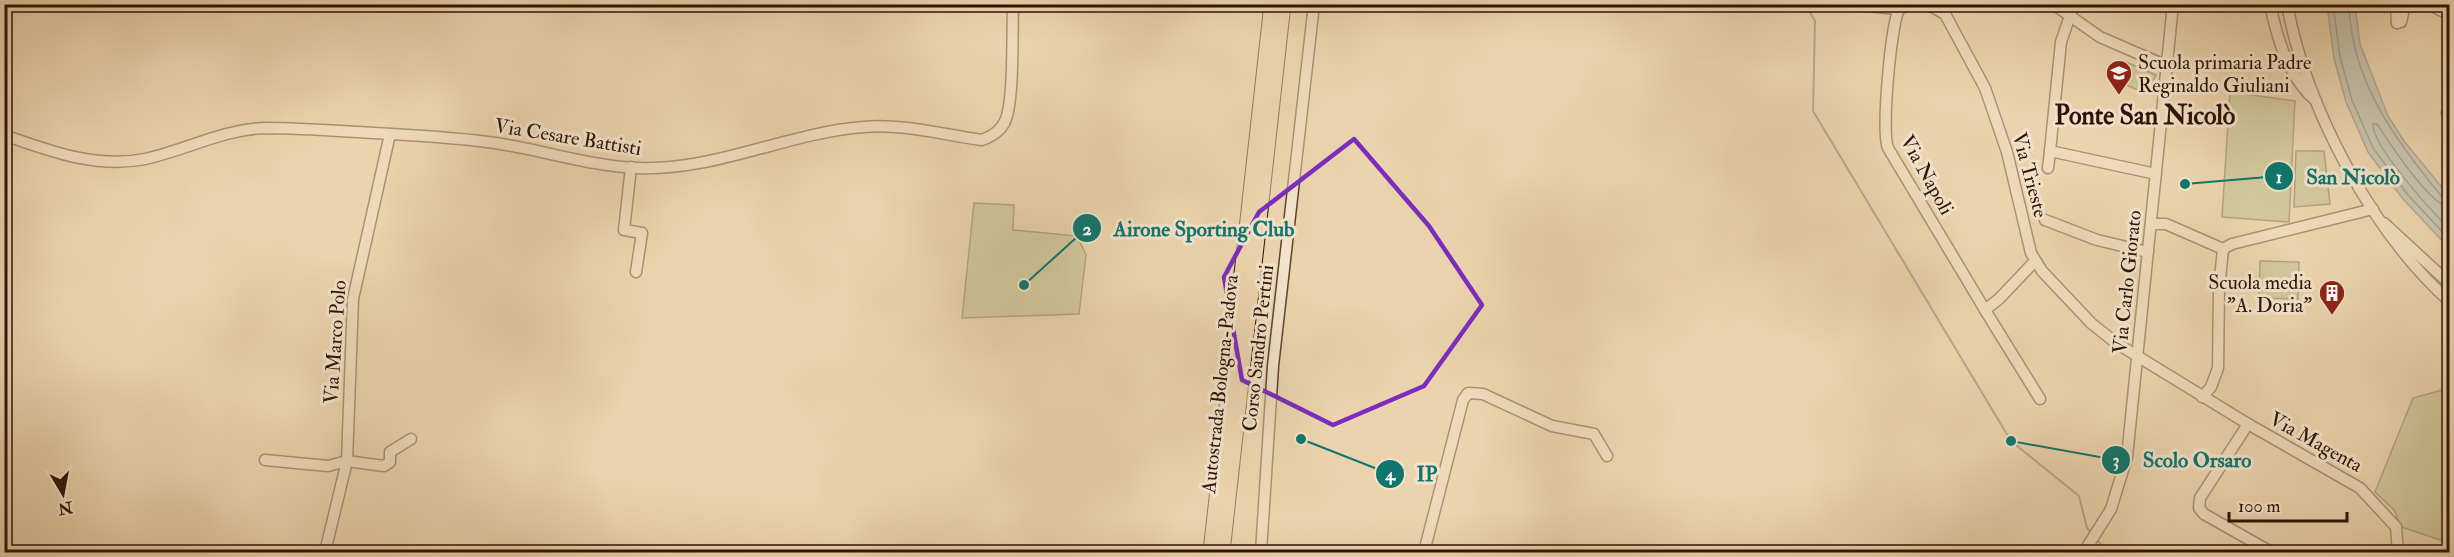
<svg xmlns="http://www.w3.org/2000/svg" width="2454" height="557" viewBox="0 0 2454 557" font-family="'IM FELL Double Pica',serif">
  <rect width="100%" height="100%" fill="#ebd4ad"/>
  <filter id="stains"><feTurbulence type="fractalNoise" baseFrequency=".00333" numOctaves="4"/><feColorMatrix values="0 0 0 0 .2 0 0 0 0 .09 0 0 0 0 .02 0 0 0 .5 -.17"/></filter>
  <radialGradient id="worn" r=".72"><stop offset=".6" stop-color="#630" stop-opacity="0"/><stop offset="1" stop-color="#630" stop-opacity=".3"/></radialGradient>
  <!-- green -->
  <g fill="#b7bd8a" stroke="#726848" stroke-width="1.5">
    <path d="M 2126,62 L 2156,75 L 2147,94 L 2117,81 Z"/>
    <path d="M 2230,92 L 2295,101 L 2289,222 L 2222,217 Z"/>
    <path d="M 2296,151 L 2324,151 L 2330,204 L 2294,207 Z"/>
    <path d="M 974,203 L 1014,205 L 1013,230 L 1077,236 L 1086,255 L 1079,314 L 962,318 Z"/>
    <path d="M 2260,261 L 2299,262 L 2298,299 L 2259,298 Z"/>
    <path d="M 2449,388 L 2449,543 L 2401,527 L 2394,510 L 2375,492 L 2413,398 Z"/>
  </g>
  <!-- water -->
  <path fill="#9db5b5" stroke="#71746f" stroke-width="1.5" d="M 2327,5 L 2355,5 L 2360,44 L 2388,116 L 2404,141 L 2449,196 L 2449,248 L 2403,199 L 2368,152 L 2346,102 L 2334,58 Z"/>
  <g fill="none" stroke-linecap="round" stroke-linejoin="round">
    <!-- shore -->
    <g stroke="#66645e" stroke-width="1.5">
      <path d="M 2333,4 L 2340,57 L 2352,100 L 2373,148 L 2408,195 L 2450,240"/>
      <path d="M 2349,4 C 2351,82 2396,140 2442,197 L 2450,200"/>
      <path d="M 2450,207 C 2430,206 2389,142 2377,124 L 2373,124 C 2372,146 2432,212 2450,229"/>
    </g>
    <!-- stream -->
    <g stroke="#71746f" stroke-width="2">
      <path d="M 1805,4 L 1815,21 L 1813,111 L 2011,441 L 2079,496 L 2087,528 L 2092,534"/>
      <path d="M 2096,538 L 2107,552"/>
    </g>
    <!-- minor casing -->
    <g stroke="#5d4230" stroke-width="13">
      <g id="minor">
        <path d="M 1843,4 L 1899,9 L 1910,4"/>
        <path d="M 1927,4 L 1945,14 L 1985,88 L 2007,152 L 2031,253 L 2042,271 L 2091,323 L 2116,343 L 2248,424 L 2360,488 L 2396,527 L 2398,552"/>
        <path d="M 2053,4 L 2100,37 L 2167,66"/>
        <path d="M 2074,4 L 2061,42 L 2050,151 L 2156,174"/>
        <path d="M 2270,4 C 2277,38 2288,77 2316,101"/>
        <path d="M 2287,4 C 2306,108 2372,232 2450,302"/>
        <path d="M 2396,4 L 2397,23"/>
        <path d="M 2428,4 L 2450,15"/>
        <path d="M 1899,9 C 1891,25 1881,132 1888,148 L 1985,310 L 1999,299 L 2035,261"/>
        <path d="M 2397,23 L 2401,22 L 2405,4"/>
        <path d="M 2447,113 L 2450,113"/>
        <path d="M 4,135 C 50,151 96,169 145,159 C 186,150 223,129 266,128 C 308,128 349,132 391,134 C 426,136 460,138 495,143 C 542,150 590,166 638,168 C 716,171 787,133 863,127 C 902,123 944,135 982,140 C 993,136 1002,130 1006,119 C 1014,97 1012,31 1013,4"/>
        <path d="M 631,167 L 624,230 L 642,233 L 636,272"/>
        <path d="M 2048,168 L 2050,151"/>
        <path d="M 2045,220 L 2097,240 L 2148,252"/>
        <path d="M 2384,223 L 2450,284"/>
        <path d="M 2151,224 L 2166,224 L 2223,249 L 2232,244 L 2373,209"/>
        <path d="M 1985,310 L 2040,399"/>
        <path d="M 2202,397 L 2211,387 L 2218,368 L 2219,289 L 2223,249"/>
        <path d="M 2248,424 L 2200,498 L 2199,508 L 2204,514 L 2271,552"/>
        <path d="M 265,460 L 328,466 L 347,461 L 384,466 L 390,462 L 390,452 L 411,439"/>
        <path d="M 325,552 L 347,461 L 353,299 L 390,134"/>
        <path d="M 1261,552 L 1273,366 L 1314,4"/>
        <path d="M 1424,552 L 1463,400 L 1468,393 L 1483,394 L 1552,426 L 1594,434 L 1607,456"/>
        <path d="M 2084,552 L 2111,509 L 2127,457 L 2173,4"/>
      </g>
    </g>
    <!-- highway casing -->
    <g stroke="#2e1207" stroke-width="17">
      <g id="highway">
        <path d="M 1211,552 L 1272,4"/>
        <path d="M 1222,552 L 1283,4"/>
      </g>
    </g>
    <!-- minor -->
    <use href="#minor" stroke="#f2e3ca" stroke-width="10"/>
    <!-- highway -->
    <use href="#highway" stroke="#ebd4ad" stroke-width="15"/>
  </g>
  <!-- marked area -->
  <path d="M0 0H2454V557H0ZM 1354,139 L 1429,226 L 1482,305 L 1424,386 L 1333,425 L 1242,380 L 1224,277 L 1259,212 Z" fill="#ebd4ad" fill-opacity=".55" fill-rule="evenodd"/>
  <path fill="none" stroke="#7b2cbf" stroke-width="4.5" stroke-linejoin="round" d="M 1354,139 L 1429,226 L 1482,305 L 1424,386 L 1333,425 L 1242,380 L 1224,277 L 1259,212 Z"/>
  <!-- icons -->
  <defs>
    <g id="school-pin" transform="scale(1.35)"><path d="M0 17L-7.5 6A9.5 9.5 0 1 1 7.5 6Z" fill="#8f2418" stroke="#f2e3ca"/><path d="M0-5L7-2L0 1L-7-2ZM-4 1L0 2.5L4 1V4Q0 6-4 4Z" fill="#fff"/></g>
    <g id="building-pin" transform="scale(1.35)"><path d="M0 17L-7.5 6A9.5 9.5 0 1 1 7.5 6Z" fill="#8f2418" stroke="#f2e3ca"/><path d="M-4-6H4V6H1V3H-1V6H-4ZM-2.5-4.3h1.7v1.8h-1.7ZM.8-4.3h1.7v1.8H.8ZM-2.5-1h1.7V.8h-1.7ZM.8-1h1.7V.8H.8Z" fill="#fff"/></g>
  </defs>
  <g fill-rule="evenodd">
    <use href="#school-pin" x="2119" y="73"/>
    <use href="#building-pin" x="2332" y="293"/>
  </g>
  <g text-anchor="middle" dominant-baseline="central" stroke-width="6" stroke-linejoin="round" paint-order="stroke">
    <!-- poi labels -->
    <g font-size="20" fill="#2e1207" stroke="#f2e3ca" text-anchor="start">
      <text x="2138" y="62">Scuola primaria Padre<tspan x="2138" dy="23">Reginaldo Giuliani</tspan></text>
      <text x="2312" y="282" text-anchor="end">Scuola media<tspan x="2312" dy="23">"A. Doria"</tspan></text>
    </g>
    <!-- street labels -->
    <g font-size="20" fill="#2e1207" stroke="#f2e3ca">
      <text transform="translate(568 137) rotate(9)">Via Cesare Battisti</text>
      <text transform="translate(1927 175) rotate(61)">Via Napoli</text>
      <text transform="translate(2030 175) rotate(75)">Via Trieste</text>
      <text transform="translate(2127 282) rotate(-84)">Via Carlo Giorato</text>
      <text transform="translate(335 342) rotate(-86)">Via Marco Polo</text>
      <text transform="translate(1258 348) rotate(-84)">Corso Sandro Pertini</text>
      <text transform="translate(1220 384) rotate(-84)">Autostrada Bologna-Padova</text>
      <text transform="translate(2316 442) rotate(29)">Via Magenta</text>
    </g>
    <!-- district labels -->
    <g font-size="26" font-weight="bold" fill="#2e1207" stroke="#f2e3ca">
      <text x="2145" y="116">Ponte San Nicolò</text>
    </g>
  </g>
  <!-- callouts -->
  <path fill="none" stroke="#0f766e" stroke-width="2" d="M2185 184L2279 176M1024 285L1087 228M2011 441L2116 460M1301 439L1390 474"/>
  <g fill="#0f766e" stroke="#f2e3ca" stroke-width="2">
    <circle cx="2185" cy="184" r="6"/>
    <circle cx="1024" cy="285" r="6"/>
    <circle cx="2011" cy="441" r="6"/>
    <circle cx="1301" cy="439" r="6"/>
    <circle cx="2279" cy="176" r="15"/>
    <circle cx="1087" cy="228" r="15"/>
    <circle cx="2116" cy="460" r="15"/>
    <circle cx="1390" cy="474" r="15"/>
  </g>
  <g font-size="18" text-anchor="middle" font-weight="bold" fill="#fff">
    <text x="2279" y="183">1</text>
    <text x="1087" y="235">2</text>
    <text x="2116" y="466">3</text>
    <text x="1390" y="480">4</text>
  </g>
  <g font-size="21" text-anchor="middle" font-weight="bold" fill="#0f766e" stroke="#f2e3ca" stroke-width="6" stroke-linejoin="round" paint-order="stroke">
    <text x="2353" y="184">San Nicolò</text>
    <text x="1204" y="236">Airone Sporting Club</text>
    <text x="2197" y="467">Scolo Orsaro</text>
    <text x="1427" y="481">IP</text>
  </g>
  <!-- margin -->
  <rect width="2454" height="557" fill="none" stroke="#ebd4ad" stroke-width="24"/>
  <rect x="6" y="6" width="2442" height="545" fill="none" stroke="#2e1207" stroke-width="3"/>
  <rect x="12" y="12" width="2430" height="533" fill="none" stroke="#2e1207" stroke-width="1.5"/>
  <!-- north arrow -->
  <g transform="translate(63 494) rotate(170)" stroke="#f2e3ca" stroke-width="4.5" paint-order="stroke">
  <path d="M0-4.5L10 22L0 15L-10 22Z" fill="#2e1207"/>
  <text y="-9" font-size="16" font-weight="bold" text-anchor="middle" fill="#2e1207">N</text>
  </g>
  <!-- scale -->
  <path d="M2229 512v9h118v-9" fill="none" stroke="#2e1207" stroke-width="3"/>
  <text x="2238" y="512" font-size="18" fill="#2e1207" stroke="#f2e3ca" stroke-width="4.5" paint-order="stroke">100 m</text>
  <rect width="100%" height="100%" filter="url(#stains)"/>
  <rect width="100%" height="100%" fill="url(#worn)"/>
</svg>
